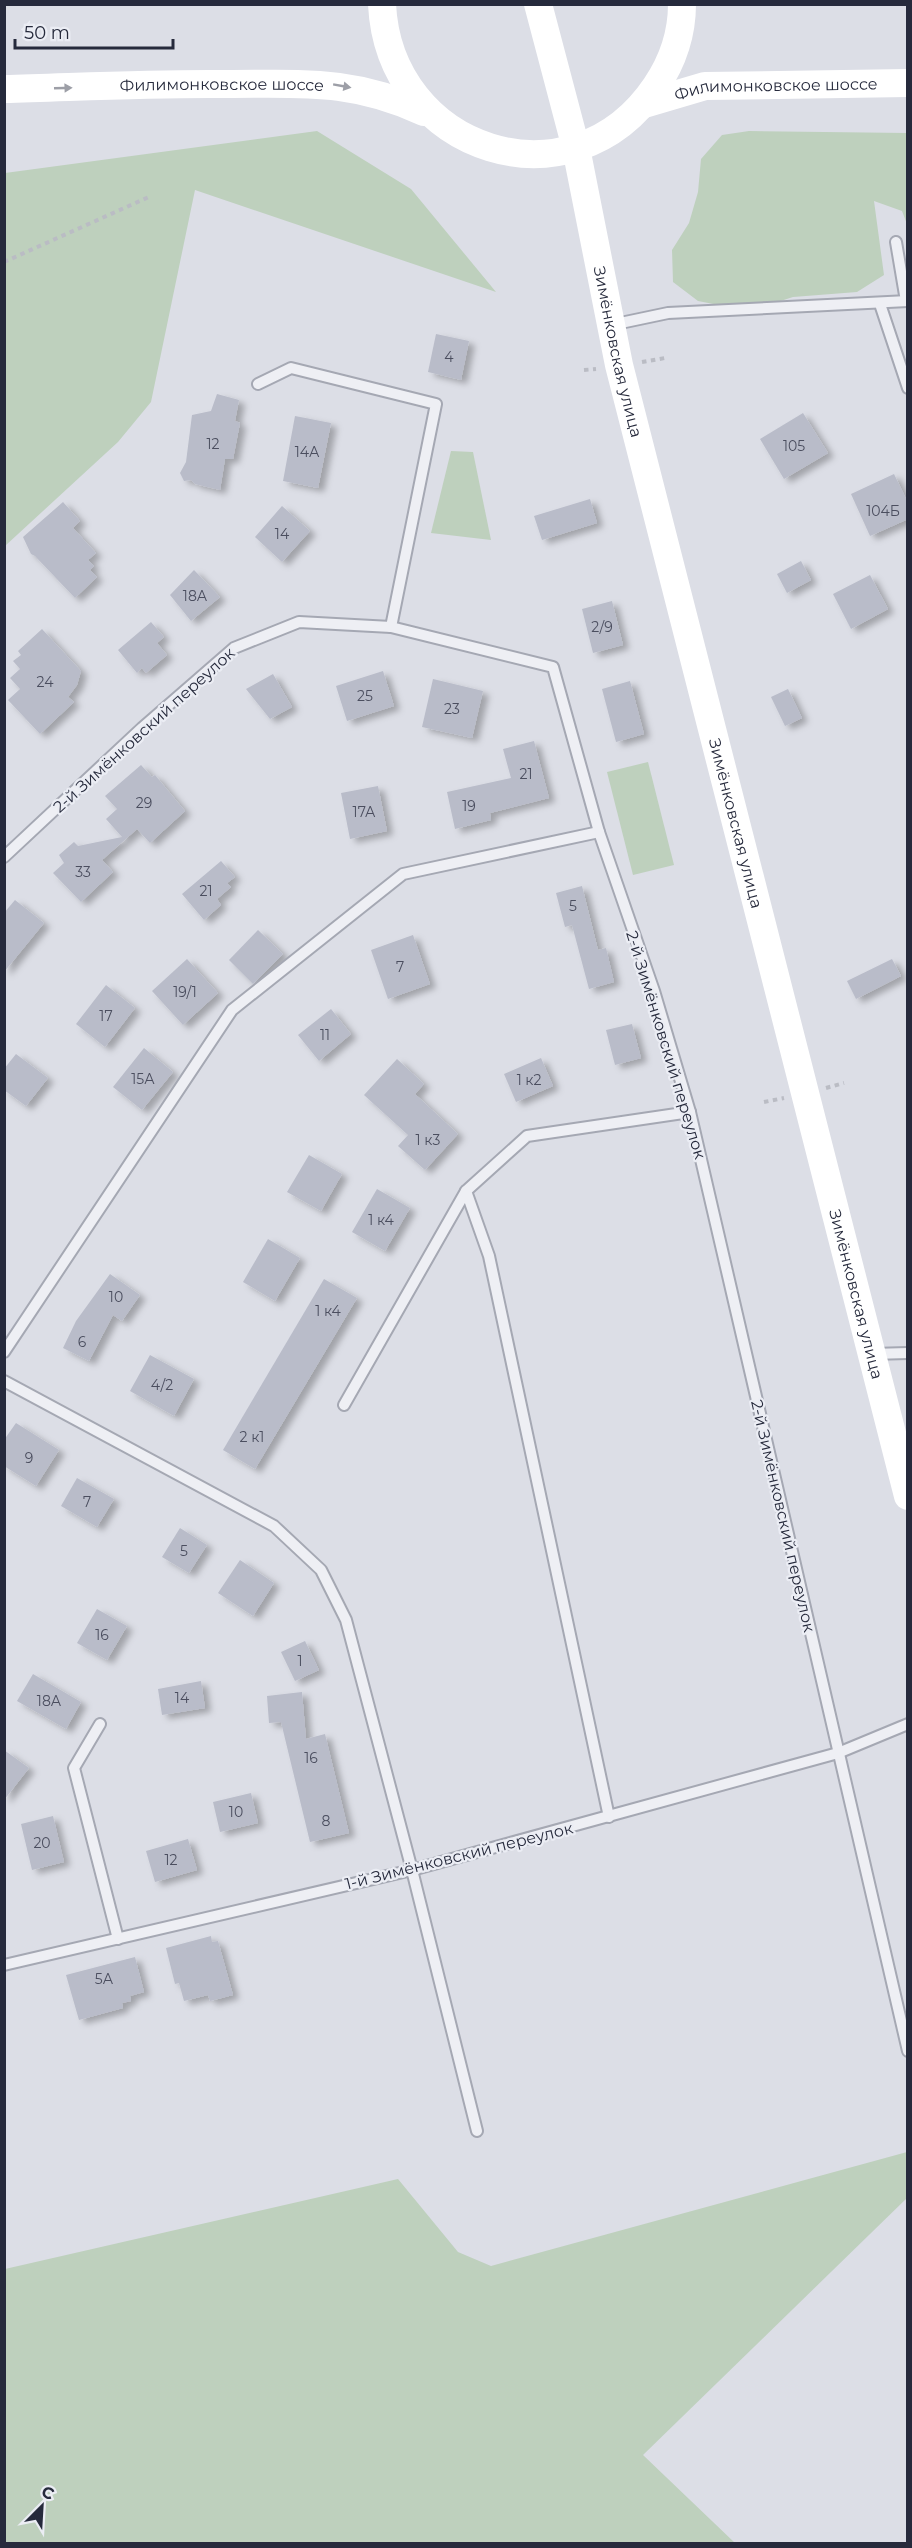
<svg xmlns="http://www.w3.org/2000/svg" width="912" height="2548" viewBox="0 0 912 2548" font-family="Montserrat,sans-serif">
  <defs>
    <filter id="shadow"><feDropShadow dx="6" dy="4" stdDeviation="3" flood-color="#0004"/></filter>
  </defs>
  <rect width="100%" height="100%" fill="#dcdee6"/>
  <!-- green -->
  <g fill="#bed0bd">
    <path d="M 317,131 L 411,189 L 496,292 L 195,190 L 151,402 L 118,442 L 5,546 L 5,173 Z"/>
    <path d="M 749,131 L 907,133 L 907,224 L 902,211 L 874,201 L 884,275 L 857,292 L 793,297 L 762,307 L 729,307 L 698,301 L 673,282 L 672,250 L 689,223 L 698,192 L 701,159 L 722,135 Z"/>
    <path d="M 451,451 L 473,452 L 491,540 L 431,533 Z"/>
    <path d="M 648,762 L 674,865 L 633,875 L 607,772 Z"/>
    <path d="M 907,2152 L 907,2198 L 643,2455 L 735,2543 L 5,2543 L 5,2269 L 398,2179 L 458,2252 L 491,2266 Z"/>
  </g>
  <!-- building -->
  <g fill="#b9bcc9" filter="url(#shadow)">
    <path d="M 436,334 L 469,341 L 461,380 L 428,372 Z"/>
    <path d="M 217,394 L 239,400 L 235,421 L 240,423 L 233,459 L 225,459 L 220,490 L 195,484 L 191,480 L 184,481 L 180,473 L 186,462 L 192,415 L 211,411 Z"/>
    <path d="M 803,413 L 828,453 L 784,479 L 760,439 Z"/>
    <path d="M 295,416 L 331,423 L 318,488 L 283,481 Z"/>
    <path d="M 894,474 L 908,503 L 908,519 L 870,536 L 851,494 Z"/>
    <path d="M 590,499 L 597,523 L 542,540 L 534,516 Z"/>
    <path d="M 63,502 L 80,521 L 73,528 L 96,553 L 88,560 L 94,566 L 90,570 L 97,577 L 75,598 L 35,556 L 31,554 L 23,537 Z"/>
    <path d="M 282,506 L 310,531 L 282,562 L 255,537 Z"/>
    <path d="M 801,561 L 811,580 L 787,593 L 777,574 Z"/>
    <path d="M 194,570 L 220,597 L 191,621 L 170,595 Z"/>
    <path d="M 870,575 L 888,609 L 851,629 L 833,594 Z"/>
    <path d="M 612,601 L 623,645 L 593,653 L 582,609 Z"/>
    <path d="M 151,622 L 164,637 L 157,643 L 167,655 L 146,673 L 142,668 L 137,673 L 118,650 Z"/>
    <path d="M 42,629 L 81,671 L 77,685 L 68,697 L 74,702 L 40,734 L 8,700 L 20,689 L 10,678 L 20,669 L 13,661 L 21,655 L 18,651 Z"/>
    <path d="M 383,671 L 394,706 L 347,721 L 336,686 Z"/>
    <path d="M 273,674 L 292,707 L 270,719 L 246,689 Z"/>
    <path d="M 433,679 L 483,691 L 472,738 L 422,727 Z"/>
    <path d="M 630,681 L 644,734 L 616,742 L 602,689 Z"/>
    <path d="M 788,689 L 802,718 L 785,726 L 771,697 Z"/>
    <path d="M 534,741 L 549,798 L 490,813 L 491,820 L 455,829 L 447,792 L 511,778 L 503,749 Z"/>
    <path d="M 141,765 L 152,777 L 155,775 L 185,811 L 150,843 L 137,829 L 102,860 L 113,872 L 81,902 L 53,873 L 64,863 L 59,855 L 74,842 L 78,846 L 122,837 L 106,819 L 117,809 L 105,796 Z"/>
    <path d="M 378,786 L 387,831 L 350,839 L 341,793 Z"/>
    <path d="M 221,861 L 235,877 L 227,883 L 231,887 L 217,899 L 221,905 L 204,920 L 182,894 Z"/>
    <path d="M 582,886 L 598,950 L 606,948 L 614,982 L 589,989 L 572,925 L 565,927 L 556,893 Z"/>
    <path d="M 15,900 L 44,923 L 4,972 L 4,913 Z"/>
    <path d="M 258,930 L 283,954 L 253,984 L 229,960 Z"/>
    <path d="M 413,935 L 430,984 L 388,999 L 371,950 Z"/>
    <path d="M 187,959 L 218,993 L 183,1025 L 152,991 Z"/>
    <path d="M 892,959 L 901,976 L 856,999 L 847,981 Z"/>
    <path d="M 106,985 L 135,1008 L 105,1047 L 76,1024 Z"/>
    <path d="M 331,1009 L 351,1034 L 319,1061 L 298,1035 Z"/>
    <path d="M 632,1024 L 641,1058 L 615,1065 L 606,1030 Z"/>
    <path d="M 144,1048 L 173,1072 L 142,1110 L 113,1087 Z"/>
    <path d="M 16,1054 L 48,1078 L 26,1106 L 4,1090 L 4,1069 Z"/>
    <path d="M 541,1058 L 553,1086 L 516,1102 L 504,1074 Z"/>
    <path d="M 397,1059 L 424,1084 L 415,1094 L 458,1134 L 425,1170 L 398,1146 L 408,1135 L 364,1095 Z"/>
    <path d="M 309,1155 L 342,1174 L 321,1211 L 287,1192 Z"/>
    <path d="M 377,1189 L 410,1208 L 385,1251 L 352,1232 Z"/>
    <path d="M 268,1239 L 300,1258 L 275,1301 L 243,1282 Z"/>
    <path d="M 110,1274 L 140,1295 L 122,1321 L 113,1315 L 89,1361 L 63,1348 L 76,1321 Z"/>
    <path d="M 324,1279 L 357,1298 L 255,1469 L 223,1450 Z"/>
    <path d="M 150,1355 L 194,1379 L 174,1416 L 130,1391 Z"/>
    <path d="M 16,1423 L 59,1450 L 36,1486 L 4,1466 L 4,1440 Z"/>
    <path d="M 77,1478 L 114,1499 L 97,1527 L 61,1506 Z"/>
    <path d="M 180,1528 L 207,1545 L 189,1573 L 162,1557 Z"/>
    <path d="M 240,1560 L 274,1583 L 253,1616 L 218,1593 Z"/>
    <path d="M 97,1609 L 127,1626 L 107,1660 L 77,1643 Z"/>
    <path d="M 305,1641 L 319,1670 L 295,1681 L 281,1652 Z"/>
    <path d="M 33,1674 L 81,1702 L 66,1729 L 17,1701 Z"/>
    <path d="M 201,1681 L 205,1708 L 162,1715 L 158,1689 Z"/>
    <path d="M 302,1692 L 306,1739 L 325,1734 L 349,1833 L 310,1842 L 281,1722 L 269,1723 L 267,1696 Z"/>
    <path d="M 4,1750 L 29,1768 L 4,1800 Z"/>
    <path d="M 251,1793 L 258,1823 L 220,1832 L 213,1802 Z"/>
    <path d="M 53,1816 L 64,1862 L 32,1870 L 21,1824 Z"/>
    <path d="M 188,1839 L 197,1870 L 155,1882 L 146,1851 Z"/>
    <path d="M 211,1936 L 212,1942 L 218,1941 L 233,1995 L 210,2001 L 208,1995 L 184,2001 L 179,1983 L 175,1984 L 166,1948 Z"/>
    <path d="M 135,1957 L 144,1992 L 130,1996 L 131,2001 L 122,2003 L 123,2008 L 79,2020 L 66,1975 Z"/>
  </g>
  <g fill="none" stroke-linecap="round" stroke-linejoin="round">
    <!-- service casing -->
    <g stroke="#a5a8b3" stroke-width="14">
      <g id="service">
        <path d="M 896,242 L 906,301"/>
        <path d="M 880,304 L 908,388"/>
        <path d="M 611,325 L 668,313 L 908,301"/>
        <path d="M 258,384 L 291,368 L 436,404 L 391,627"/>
        <path d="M 4,857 L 142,728 L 234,648 L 299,622 L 391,627 L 553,667 L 599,832 L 654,991 L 690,1112 L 908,2051"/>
        <path d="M 4,1352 L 232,1010 L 403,874 L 599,832"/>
        <path d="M 872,1354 L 908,1353"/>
        <path d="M 4,1381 L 274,1526 L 321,1570 L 346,1620 L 412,1870 L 477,2131"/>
        <path d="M 344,1405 L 466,1191"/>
        <path d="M 100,1724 L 74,1768 L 118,1939"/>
        <path d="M 609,1817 L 489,1256 L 466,1191 L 527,1136 L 690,1112"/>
        <path d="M 4,1965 L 412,1870 L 838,1753 L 908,1724"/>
      </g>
    </g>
    <!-- path -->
    <g stroke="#babcc4" stroke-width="4" stroke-dasharray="4.5 4.5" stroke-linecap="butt">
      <path d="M 4,262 L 151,196"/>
      <path d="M 642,362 L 665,358"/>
      <path d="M 584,370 L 596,369"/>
      <path d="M 826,1088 L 844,1083"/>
      <path d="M 764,1102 L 784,1098"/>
    </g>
    <!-- service -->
    <use href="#service" stroke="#eeeff4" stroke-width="10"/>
    <!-- secondary -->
    <g stroke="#fff" stroke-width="28">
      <path d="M 382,4 C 389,152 572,211 656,86 C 673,61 682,34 682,4"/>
      <path id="s1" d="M 538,4 L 576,148 L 619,365 L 908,1496"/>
      <path id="s2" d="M 4,89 C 79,87 153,83 228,84 C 303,84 353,79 424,112"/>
      <path id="s3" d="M 644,104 L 705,86 L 908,83"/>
    </g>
  </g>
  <!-- one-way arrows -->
  <defs><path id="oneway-solid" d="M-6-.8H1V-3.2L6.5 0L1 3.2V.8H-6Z" transform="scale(1.5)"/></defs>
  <g fill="#9d9fa7">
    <use href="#oneway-solid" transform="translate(342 86) rotate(10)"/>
    <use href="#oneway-solid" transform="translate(63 88) rotate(-2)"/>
  </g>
  <g text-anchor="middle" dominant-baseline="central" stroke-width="4.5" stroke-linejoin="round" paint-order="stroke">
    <!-- number labels -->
    <g font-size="14" fill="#4b4e5f">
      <text x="449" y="357">4</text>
      <text x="213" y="444">12</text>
      <text x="794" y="446">105</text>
      <text x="307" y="452">14А</text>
      <text x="883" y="511">104Б</text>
      <text x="282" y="534">14</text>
      <text x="195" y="596">18А</text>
      <text x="602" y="627">2/9</text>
      <text x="45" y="682">24</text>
      <text x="365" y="696">25</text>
      <text x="452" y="709">23</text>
      <text x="526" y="774">21</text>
      <text x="144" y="803">29</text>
      <text x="469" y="806">19</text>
      <text x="364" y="812">17А</text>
      <text x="83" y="872">33</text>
      <text x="206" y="891">21</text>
      <text x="573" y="906">5</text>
      <text x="400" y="967">7</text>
      <text x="185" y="992">19/1</text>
      <text x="106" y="1016">17</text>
      <text x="325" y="1035">11</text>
      <text x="143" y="1079">15А</text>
      <text x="529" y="1080">1 к2</text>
      <text x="428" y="1140">1 к3</text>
      <text x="381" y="1220">1 к4</text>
      <text x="116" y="1297">10</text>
      <text x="328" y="1311">1 к4</text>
      <text x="82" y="1342">6</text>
      <text x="162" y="1385">4/2</text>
      <text x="252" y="1437">2 к1</text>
      <text x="29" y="1458">9</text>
      <text x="87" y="1502">7</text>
      <text x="184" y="1551">5</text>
      <text x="102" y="1635">16</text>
      <text x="300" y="1661">1</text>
      <text x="182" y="1698">14</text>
      <text x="49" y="1701">18А</text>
      <text x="311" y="1758">16</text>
      <text x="236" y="1812">10</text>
      <text x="326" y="1821">8</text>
      <text x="42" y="1843">20</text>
      <text x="171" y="1860">12</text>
      <text x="104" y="1979">5А</text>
    </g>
    <!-- street labels -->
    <g font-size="16" fill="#262a3c" stroke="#ebedf4">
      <text stroke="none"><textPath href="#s2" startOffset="218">Филимонковское шоссе</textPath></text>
      <text stroke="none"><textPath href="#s3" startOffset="134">Филимонковское шоссе</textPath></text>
      <text stroke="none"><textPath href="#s1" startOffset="357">Зимёнковская улица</textPath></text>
      <text transform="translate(144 730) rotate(-42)">2-й Зимёнковский переулок</text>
      <text stroke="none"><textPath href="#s1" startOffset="843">Зимёнковская улица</textPath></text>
      <text transform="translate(666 1045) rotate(73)">2-й Зимёнковский переулок</text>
      <text stroke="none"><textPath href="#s1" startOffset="1329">Зимёнковская улица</textPath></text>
      <text transform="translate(783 1516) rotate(77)">2-й Зимёнковский переулок</text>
      <text transform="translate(459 1856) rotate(-14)">1-й Зимёнковский переулок</text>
    </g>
  </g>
  <!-- border -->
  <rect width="912" height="2548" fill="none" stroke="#262a3c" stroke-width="12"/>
  <!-- north arrow -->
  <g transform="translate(42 2506) rotate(24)" stroke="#ebedf4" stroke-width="4.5" paint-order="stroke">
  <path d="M0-4.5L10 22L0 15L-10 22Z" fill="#262a3c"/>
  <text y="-9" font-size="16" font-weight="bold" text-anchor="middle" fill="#262a3c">С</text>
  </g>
  <!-- scale -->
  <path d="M15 39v9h158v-9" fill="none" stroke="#262a3c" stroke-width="3"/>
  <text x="24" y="39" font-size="18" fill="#262a3c" stroke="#ebedf4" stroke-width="4.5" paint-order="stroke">50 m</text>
</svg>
